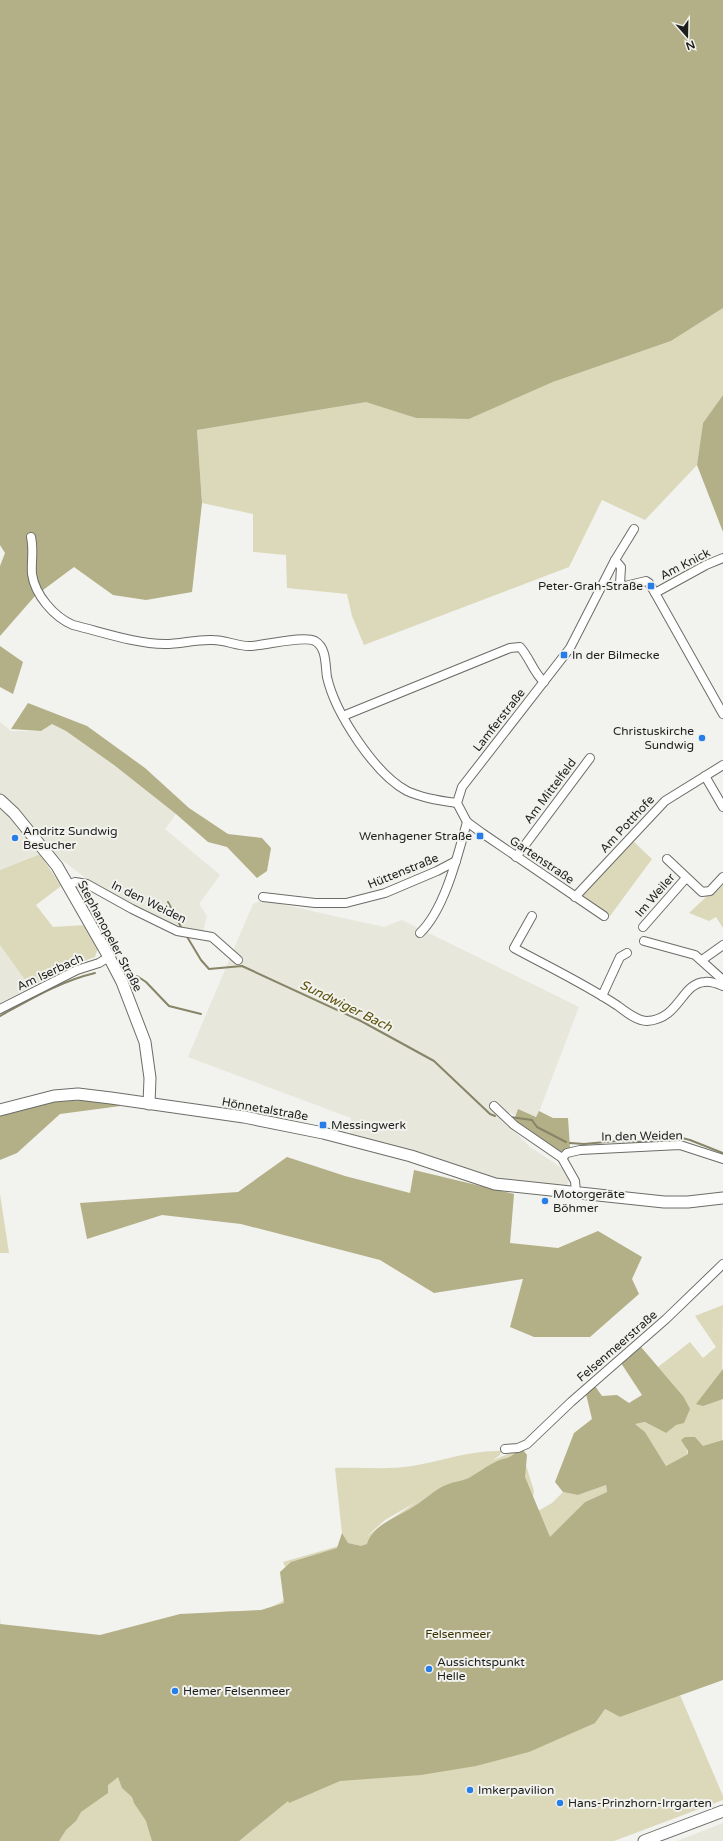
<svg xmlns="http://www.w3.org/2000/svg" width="723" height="1841" viewBox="0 0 723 1841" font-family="'Varela Round',sans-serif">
  <rect width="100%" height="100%" fill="#f2f2ee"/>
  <!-- built -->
  <g fill="#e8e7db">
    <path d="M 0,722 L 11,731 L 41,731 L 52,724 L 66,731 L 114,765 L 176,814 L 165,829 L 220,875 L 199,904 L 207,916 L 203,931 L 175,927 L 91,882 L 49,850 L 0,870 Z"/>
    <path d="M 262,900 L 384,927 L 402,920 L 579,1007 L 537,1117 L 518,1109 L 515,1115 L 495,1105 L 491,1109 L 530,1147 L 571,1174 L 567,1186 L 545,1186 L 500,1182 L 350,1137 L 351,1118 L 188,1057 L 253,904 Z"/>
    <path d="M 0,945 L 30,987 L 0,1003 Z"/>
    <path d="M 723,1823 L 723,1841 L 677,1841 Z"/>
  </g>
  <!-- green -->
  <g fill="#dcd9bb" fill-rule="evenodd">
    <path d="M 723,308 L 723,395 L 703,423 L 697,465 L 645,520 L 602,500 L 569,567 L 364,645 L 352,616 L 347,594 L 287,588 L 286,555 L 253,552 L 253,514 L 202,503 L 197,430 L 366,401 L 416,418 L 469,419 L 553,382 L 671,341 Z"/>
    <path d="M 633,841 L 652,859 L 610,916 L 580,897 Z"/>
    <path d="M 40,854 L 61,886 L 36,905 L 53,927 L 85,925 L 98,948 L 95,957 L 73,965 L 30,987 L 0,945 L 0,870 Z"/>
    <path d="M 723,881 L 723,928 L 716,917 L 709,921 L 689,913 Z"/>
    <path d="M 0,1194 L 9,1253 L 0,1253 Z"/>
    <path d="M 723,1305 L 722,1372 L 723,1653 L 605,1709 L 620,1717 L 680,1695 L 723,1796 L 723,1800 L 614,1841 L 0,1841 L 0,1618 L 1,1629 L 98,1638 L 179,1616 L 229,1611 L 260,1613 L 281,1602 L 296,1592 L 283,1562 L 342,1545 L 356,1545 L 347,1543 L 342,1533 L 335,1468 C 358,1467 390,1470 412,1466 C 442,1461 470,1450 501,1451 L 500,1455 L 493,1460 L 521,1449 L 534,1491 L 533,1497 L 546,1537 L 549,1536 L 538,1511 L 552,1503 L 563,1492 L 578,1495 L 606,1485 L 607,1492 L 585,1502 L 555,1533 L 693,1455 L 685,1445 L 688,1454 L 666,1466 L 645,1432 L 635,1424 L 645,1422 L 666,1433 L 683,1396 L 658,1367 L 690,1342 L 703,1358 L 716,1347 L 695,1316 ZM 416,1502 L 367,1536 L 385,1520 Z"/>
  </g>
  <!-- forest -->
  <g fill="#b3af86">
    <path d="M 0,0 L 723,0 L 723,308 L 671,341 L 553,382 L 469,419 L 416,418 L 366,402 L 197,430 L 202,503 L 192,592 L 146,600 L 113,595 L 74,567 L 35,596 L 0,636 L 0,566 L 5,553 L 0,545 Z"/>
    <path d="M 723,395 L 723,532 L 697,465 L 703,423 Z"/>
    <path d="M 0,646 L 23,662 L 13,694 L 0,687 Z"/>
    <path d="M 28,703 L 87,726 L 145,768 L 189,808 L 228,834 L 262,838 L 271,848 L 267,871 L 257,878 L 227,847 L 208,842 L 176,814 L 114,765 L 66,731 L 52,724 L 41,731 L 11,729 Z"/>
    <path d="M 84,1100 L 128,1105 L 60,1114 L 17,1153 L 0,1160 L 0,1115 L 52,1102 Z"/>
    <path d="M 518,1109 L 536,1117 L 539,1111 L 553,1118 L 568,1118 L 570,1148 L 559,1152 L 514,1120 Z"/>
    <path d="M 287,1157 L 345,1176 L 410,1193 L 414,1170 L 514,1194 L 510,1243 L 558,1248 L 598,1231 L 642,1257 L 632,1279 L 639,1294 L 590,1337 L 534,1337 L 510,1327 L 523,1279 L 434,1293 L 380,1260 L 241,1224 L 162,1215 L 87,1239 L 80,1203 L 238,1192 Z"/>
    <path d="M 641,1347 L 683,1396 L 690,1409 L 684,1423 L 676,1425 L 666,1433 L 645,1422 L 635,1424 L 645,1432 L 666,1466 L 688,1454 L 688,1451 L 681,1440 L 685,1437 L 695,1437 L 703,1446 L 723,1440 L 723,1680 L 620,1717 L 605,1709 L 595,1723 L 529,1752 L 476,1766 L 421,1775 L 340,1781 L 289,1803 L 288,1801 L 239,1841 L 152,1841 L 146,1821 L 134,1803 L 132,1797 L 122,1788 L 118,1777 L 108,1785 L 108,1793 L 81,1812 L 76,1821 L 66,1830 L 59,1841 L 0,1841 L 0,1624 L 100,1635 L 180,1614 L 261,1610 L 284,1603 L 280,1572 L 291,1562 L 337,1548 L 342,1533 L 348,1543 L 361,1546 L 367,1544 C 373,1524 398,1517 413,1507 C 425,1500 434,1490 446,1485 C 455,1481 465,1481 472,1476 C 484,1469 493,1461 507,1458 C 513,1456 516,1451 523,1450 L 527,1455 L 525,1477 L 550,1537 L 585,1502 L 607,1492 L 606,1485 L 578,1495 L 563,1492 L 555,1482 L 574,1433 L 592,1419 L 586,1394 L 595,1386 L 602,1396 L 617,1395 L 629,1403 L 642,1395 L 621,1363 Z"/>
    <path d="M 723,1369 L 723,1399 L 703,1406 L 696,1404 Z"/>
  </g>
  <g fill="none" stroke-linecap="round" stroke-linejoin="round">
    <!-- stream -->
    <g stroke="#878467" stroke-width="2">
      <path d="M 168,902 L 181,927"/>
      <path d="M 186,935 L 201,960 L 209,969 L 242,966 L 361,1021 L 434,1061 L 490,1114 L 495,1116"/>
      <path d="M 137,976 L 146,982 L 169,1006 L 201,1014"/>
      <path d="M 0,1016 C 31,999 61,981 95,973"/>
      <path d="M 510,1117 L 532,1120 L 537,1127 L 566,1142"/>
      <path d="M 570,1143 L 584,1144 L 617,1141 L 648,1142 L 682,1138 L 690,1140 L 723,1153"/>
    </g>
    <!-- street casing -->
    <g stroke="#6c6c68" stroke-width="10">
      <g id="street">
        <path d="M 31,537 C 34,550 31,562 32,574 C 35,595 54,617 73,625 C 102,632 136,644 165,644 C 181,644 197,639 213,640 C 225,640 237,646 249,646 C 264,646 303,635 315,641 C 327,648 325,665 327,677 C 335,713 375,774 407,791 C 422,798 441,801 457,803"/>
        <path d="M 615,560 L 621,567 L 620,584 L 625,586 L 646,581 L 649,583 L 655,593 L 706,565 L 723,558"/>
        <path d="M 655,593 L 723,714"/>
        <path d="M 343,716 L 510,648 L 520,647 C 530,658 533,672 544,682"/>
        <path d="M 705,776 L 723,807"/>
        <path d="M 516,857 L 590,758"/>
        <path d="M 667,859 L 702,892 L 710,891 L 723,877"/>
        <path d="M 68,885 L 75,882 L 87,884 L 132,909 L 177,931 L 212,937 L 238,960"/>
        <path d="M 263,897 L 315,903 L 346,903 L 385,893 L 437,871 L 456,861"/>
        <path d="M 575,897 L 665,801 L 723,765"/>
        <path d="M 532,916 L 514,948 C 549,967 585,984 618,1006 C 626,1012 637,1021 647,1021 C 680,1019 681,983 705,982 C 711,981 718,984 723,986"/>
        <path d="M 604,916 L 482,833 L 467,822 L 457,803 L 462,787 L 570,648 L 615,560 L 634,529"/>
        <path d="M 643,927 L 686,878"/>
        <path d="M 420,933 C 445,909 458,854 467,822"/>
        <path d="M 644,941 L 695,955 L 723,980"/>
        <path d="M 702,960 L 723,945"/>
        <path d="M 602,996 L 620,957 L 627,953"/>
        <path d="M 0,1009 L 77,970 L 99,963 L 109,957"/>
        <path d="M 494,1106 L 514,1125 L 562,1158 L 575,1181 L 576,1192"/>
        <path d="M 562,1158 L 567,1153 L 580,1150 L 680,1145 L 723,1159"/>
        <path d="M 505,1449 L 518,1448 L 527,1444 L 571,1402 L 666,1319 L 723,1264"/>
      </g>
    </g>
    <!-- secondary casing -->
    <g stroke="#6c6c68" stroke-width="13">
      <g id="secondary">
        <path d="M 0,800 L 14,813 L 57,866 L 109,957 L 122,982 L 145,1042 L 150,1078 L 149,1104"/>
        <path d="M 0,1110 L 54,1096 L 78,1094 L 111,1098 L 244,1117 L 323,1133 L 411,1156 L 495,1184 L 664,1202 L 688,1202 L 723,1198"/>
        <path d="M 644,1841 L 723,1811"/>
      </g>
    </g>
    <!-- street -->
    <use href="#street" stroke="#fff" stroke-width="8"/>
    <!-- secondary -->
    <use href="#secondary" stroke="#fff" stroke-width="11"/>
  </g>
  <!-- markers -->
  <g fill="#277ee8" stroke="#f2f2ee" stroke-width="1.5">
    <rect x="647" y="582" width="8" height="8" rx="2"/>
    <rect x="560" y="651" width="8" height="8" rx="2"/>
    <circle cx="702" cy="738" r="4"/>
    <rect x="476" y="832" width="8" height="8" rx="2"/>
    <circle cx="15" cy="838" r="4"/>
    <rect x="319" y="1121" width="8" height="8" rx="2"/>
    <circle cx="545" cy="1201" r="4"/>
    <circle cx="429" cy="1669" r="4"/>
    <circle cx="175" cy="1691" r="4"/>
    <circle cx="470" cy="1790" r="4"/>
    <circle cx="560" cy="1803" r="4"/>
  </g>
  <g text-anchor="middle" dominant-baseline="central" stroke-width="4" stroke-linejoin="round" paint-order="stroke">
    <!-- street labels -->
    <g font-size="12" fill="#1e1e1d" stroke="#f2f2ee">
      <text transform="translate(685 564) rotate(-27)">Am Knick</text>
      <text transform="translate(499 720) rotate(-52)">Lamferstraße</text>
      <text transform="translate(550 791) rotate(-53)">Am Mittelfeld</text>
      <text transform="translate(627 824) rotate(-47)">Am Potthofe</text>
      <text transform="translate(542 860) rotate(34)">Gartenstraße</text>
      <text transform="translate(403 871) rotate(-22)">Hüttenstraße</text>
      <text transform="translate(655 895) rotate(-49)">Im Weiler</text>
      <text transform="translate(149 902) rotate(26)">In den Weiden</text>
      <text transform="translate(110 936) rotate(62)">Stephanopeler Straße</text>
      <text transform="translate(50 972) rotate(-25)">Am Iserbach</text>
      <text transform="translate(265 1109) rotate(10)">Hönnetalstraße</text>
      <text transform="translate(642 1136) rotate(-1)">In den Weiden</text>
      <text transform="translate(617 1346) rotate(-41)">Felsenmeerstraße</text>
    </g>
    <!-- poi labels -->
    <g font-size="12" fill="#1e1e1d" stroke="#f2f2ee" text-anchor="start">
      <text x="643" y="586" text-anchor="end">Peter-Grah-Straße</text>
      <text x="572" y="655">In der Bilmecke</text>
      <text x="694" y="731" text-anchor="end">Christuskirche<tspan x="694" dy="14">Sundwig</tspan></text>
      <text x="23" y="831">Andritz Sundwig<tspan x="23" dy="14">Besucher</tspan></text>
      <text x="472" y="836" text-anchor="end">Wenhagener Straße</text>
      <text x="331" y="1125">Messingwerk</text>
      <text x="553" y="1194">Motorgeräte<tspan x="553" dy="14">Böhmer</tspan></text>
      <text x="437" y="1662">Aussichtspunkt<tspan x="437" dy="14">Helle</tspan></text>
      <text x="183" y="1691">Hemer Felsenmeer</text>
      <text x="478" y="1790">Imkerpavilion</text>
      <text x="568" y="1803">Hans-Prinzhorn-Irrgarten</text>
    </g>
    <!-- park labels -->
    <g font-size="12" fill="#383200" stroke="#f2f2ee">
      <text x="458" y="1634">Felsenmeer</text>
    </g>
    <!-- water labels -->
    <g font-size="13" font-style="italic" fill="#5a520a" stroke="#f2f2ee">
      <text transform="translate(346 1006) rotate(26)">Sundwiger Bach</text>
    </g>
  </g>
  <!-- north arrow -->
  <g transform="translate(687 36) rotate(160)" stroke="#f2f2ee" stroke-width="3" paint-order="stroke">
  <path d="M0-3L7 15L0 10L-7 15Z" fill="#1e1e1d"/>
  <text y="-6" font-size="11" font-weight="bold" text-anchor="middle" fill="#1e1e1d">N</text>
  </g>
</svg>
